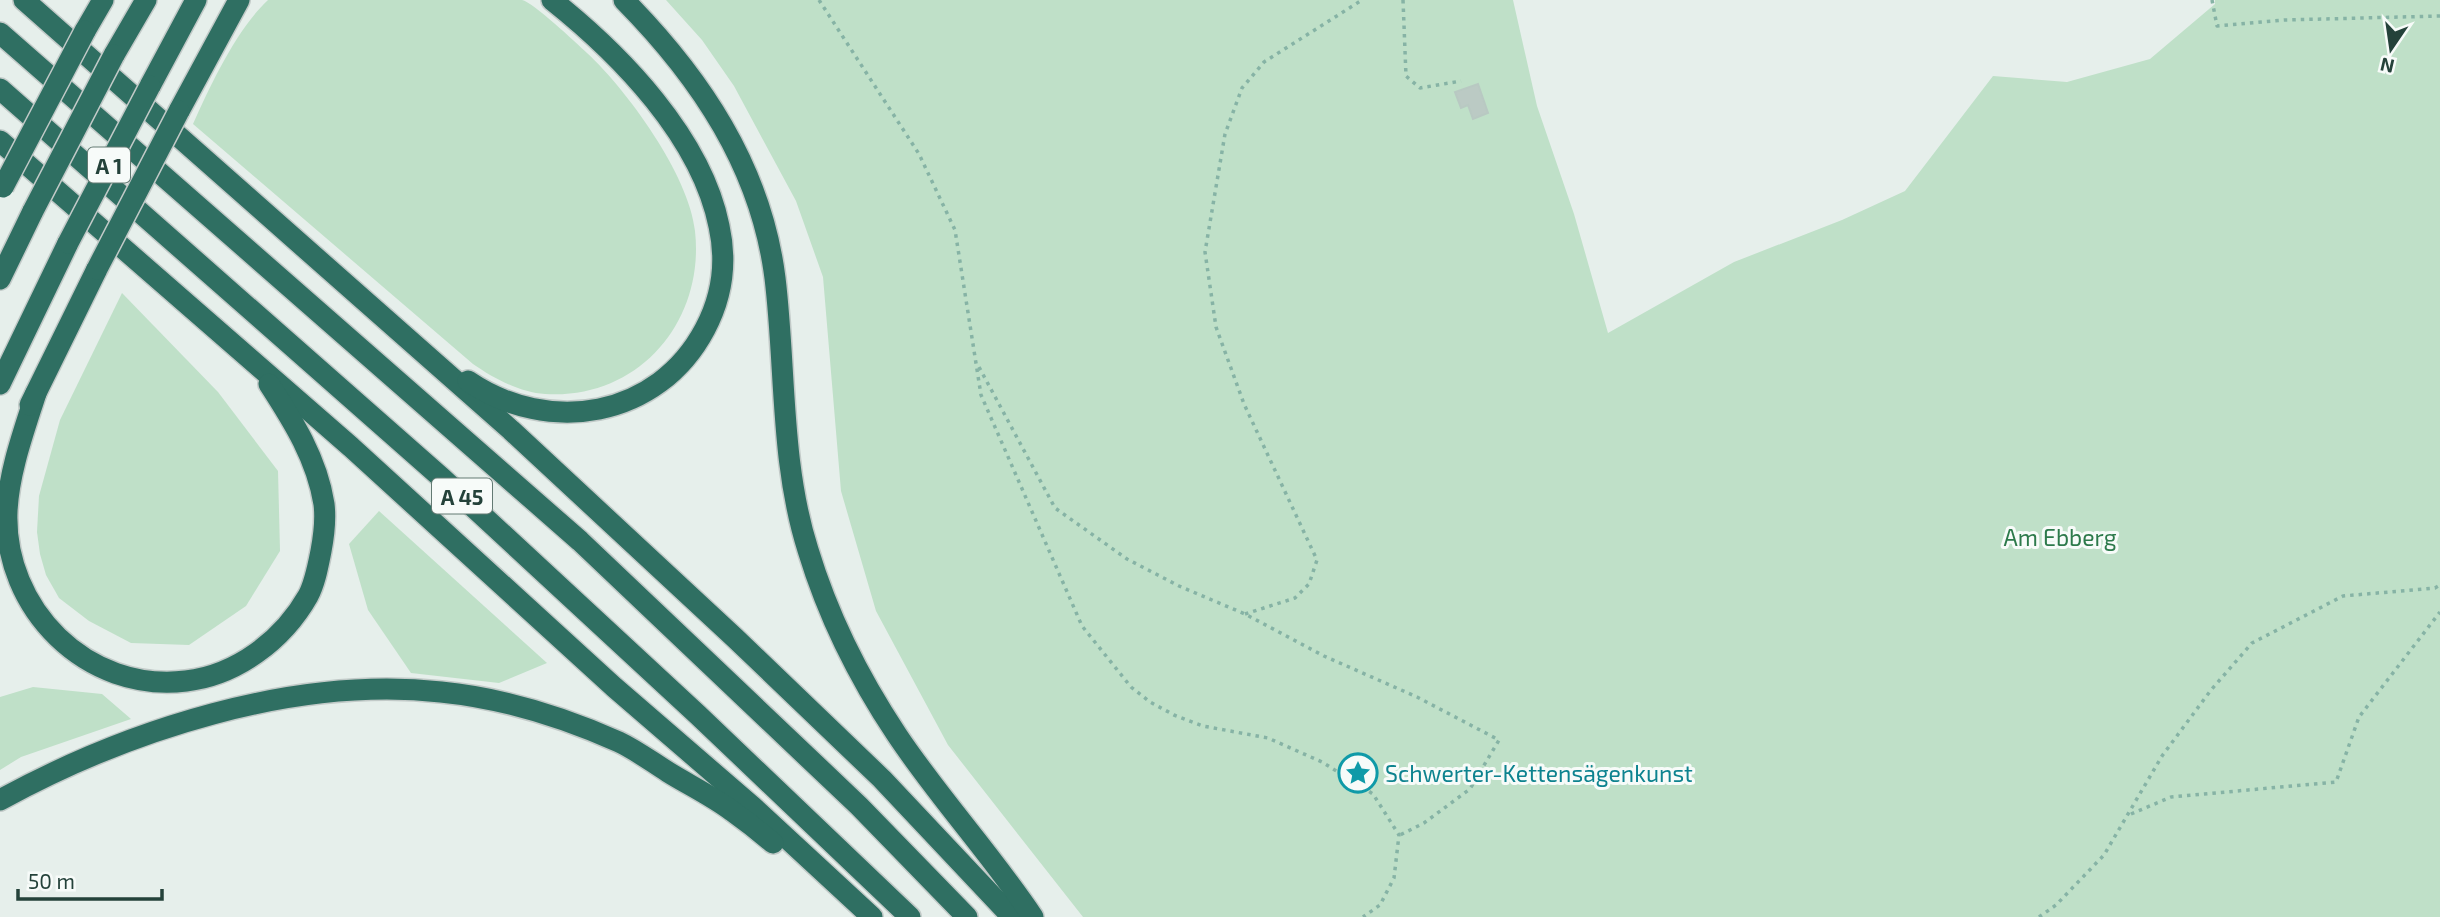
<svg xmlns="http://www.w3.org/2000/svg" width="2440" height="917" viewBox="0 0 2440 917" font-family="'Exo 2',sans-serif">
  <rect width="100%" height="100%" fill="#e6efeb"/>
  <!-- green -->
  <g fill="#bfe0c8">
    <path d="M 268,0 C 326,0 385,0 443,0 C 466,0 500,0 522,0 C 533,2 576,43 587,53 C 627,90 689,175 695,231 C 705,321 639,400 545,394 C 521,393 493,378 473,364 L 193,124 C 211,84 236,30 268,0 Z"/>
    <path d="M 666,0 L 1513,0 L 1537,106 L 1574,214 L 1608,333 L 1734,262 L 1842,220 L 1905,191 L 1993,76 L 2067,82 L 2150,59 L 2215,4 L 2215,0 L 2440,0 L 2440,917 L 1083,917 L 948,745 L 876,611 L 841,491 L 823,277 L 796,201 L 734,86 L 702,40 Z"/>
    <path d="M 122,293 L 218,392 L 278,471 L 280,551 L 246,606 L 189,645 L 131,643 L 89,621 L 59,598 L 46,575 L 40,554 L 37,532 L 39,496 L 60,420 Z"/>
    <path d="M 379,511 L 547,663 L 499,683 L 411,673 L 368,610 L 349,544 Z"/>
    <path d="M 33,687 L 102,694 L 131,719 L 21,757 L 0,770 L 0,697 Z"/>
  </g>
  <!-- building -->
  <path fill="#bbcac4" stroke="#b8c9c2" stroke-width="2" d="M 1478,84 L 1488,113 L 1473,119 L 1468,105 L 1461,108 L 1455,92 Z"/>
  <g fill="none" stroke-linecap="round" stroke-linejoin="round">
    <!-- highway casing -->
    <g stroke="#c2cac8" stroke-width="24">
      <g id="highway">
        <path d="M 24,0 L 511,430 L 735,638 L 882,779 L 1012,917"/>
        <path d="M 624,0 C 700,77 761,167 775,278 C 786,368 780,462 808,550 C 828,616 859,678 897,735 C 939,798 991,854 1033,917"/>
        <path d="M 85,31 L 103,0"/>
        <path d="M 0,33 L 580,541 L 859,806 L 967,917"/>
        <path d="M 114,55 L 146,0"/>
        <path d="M 150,86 L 196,0"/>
        <path d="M 0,89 L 443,479 L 698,715 L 910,917"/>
        <path d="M 179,111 L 239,0"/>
        <path d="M 0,141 L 351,447 L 614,687 L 753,807 L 872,917"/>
        <path d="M 0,279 L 33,211"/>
        <path d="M 468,381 C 549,436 658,418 705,329 C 722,297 727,262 719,226 C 701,137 621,55 552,0"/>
        <path d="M 0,384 L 68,243"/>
        <path d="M 36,393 C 24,431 9,471 7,511 C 3,609 87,693 186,681 C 237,675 283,640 308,596 C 315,583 318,566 321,551 C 324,535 326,520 324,504 C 317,459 293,421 269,384"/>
        <path d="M 30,405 L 97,269"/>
        <path d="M 0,800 C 128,730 294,676 441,692 C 501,698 563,717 619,742 C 636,750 652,762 668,772 C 689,785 712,796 732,811 C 746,821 760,832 773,843"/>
      </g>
    </g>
    <!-- path -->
    <g stroke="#86b3a5" stroke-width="3.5" stroke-dasharray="3.5 5" stroke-linecap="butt">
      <path d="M 819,0 L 919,154 L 955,230 L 981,395 L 1082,626 L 1131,687 L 1150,702 L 1174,715 L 1203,726 L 1268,738 L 1322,762 L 1373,794 L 1399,835 L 1394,878 L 1380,905 L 1363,917"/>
      <path d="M 1403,0 L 1406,76 L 1420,88 L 1461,81"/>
      <path d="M 2212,0 L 2217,26 L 2285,20 L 2440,16"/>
      <path d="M 979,367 L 1055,508 L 1127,559 L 1179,586 L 1245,614 L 1324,656 L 1417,697 L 1499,740 L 1470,789 L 1424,823 L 1400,835"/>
      <path d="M 1245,614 L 1295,598 L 1309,584 L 1317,560 L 1244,404 L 1216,327 L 1205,252 L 1225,134 L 1242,88 L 1264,62 L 1362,0"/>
      <path d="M 2131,814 L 2171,797 L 2336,782 L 2359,717 L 2440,612"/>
      <path d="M 2039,917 L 2056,905 L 2104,855 L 2162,756 L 2211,690 L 2252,643 L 2343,596 L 2435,588 L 2440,585"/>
    </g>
    <!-- highway -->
    <use href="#highway" stroke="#2f6f62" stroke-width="21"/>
    <!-- highway-bridge casing -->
    <g stroke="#c2cac8" stroke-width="24" stroke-linecap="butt">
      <g id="highway-bridge">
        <path d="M 3,187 L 85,31"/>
        <path d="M 33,211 L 114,55"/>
        <path d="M 68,243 L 150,86"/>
        <path d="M 97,269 L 179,111"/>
      </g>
    </g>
    <!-- highway-bridge -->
    <use href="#highway-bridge" stroke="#2f6f62" stroke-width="21"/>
  </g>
  <!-- icons -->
  <defs>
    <g id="sight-ring" transform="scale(2.0125)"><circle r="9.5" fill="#f7fbf9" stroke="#0f9aa8" stroke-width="1.5"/><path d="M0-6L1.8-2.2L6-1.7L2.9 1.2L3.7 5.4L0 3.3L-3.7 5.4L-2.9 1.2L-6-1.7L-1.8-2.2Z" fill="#0f9aa8"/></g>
  </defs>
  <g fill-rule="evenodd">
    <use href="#sight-ring" x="1358" y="773"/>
  </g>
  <g text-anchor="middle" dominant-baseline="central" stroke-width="6" stroke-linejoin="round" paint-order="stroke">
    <!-- shield labels -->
    <g fill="#f7fbf9" stroke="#637a73" stroke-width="2">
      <rect x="88" y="147.5" width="42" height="35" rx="5"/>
      <rect x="432" y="478.5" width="60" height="35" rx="5"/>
    </g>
    <g font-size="21" font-weight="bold" fill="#24423a">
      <text x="109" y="165">A 1</text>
      <text x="462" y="496">A 45</text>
    </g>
    <!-- park labels -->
    <g font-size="23" fill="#2d7a4b" stroke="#f7fbf9">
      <text x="2060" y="537">Am Ebberg</text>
    </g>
    <!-- culture labels -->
    <g font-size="23" fill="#0d838f" stroke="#f7fbf9" text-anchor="start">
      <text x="1385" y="773">Schwerter-Kettensägenkunst</text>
    </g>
  </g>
  <!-- north arrow -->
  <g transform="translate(2391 49) rotate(193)" stroke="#f7fbf9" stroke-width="5" paint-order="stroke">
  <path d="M0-5L12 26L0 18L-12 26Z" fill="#24423a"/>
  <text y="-10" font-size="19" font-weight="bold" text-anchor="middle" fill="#24423a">N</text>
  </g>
  <!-- scale -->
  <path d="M18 889v10h144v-10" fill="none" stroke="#24423a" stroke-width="3.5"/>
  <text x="28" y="889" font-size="21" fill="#24423a" stroke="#f7fbf9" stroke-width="5" paint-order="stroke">50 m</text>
</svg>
